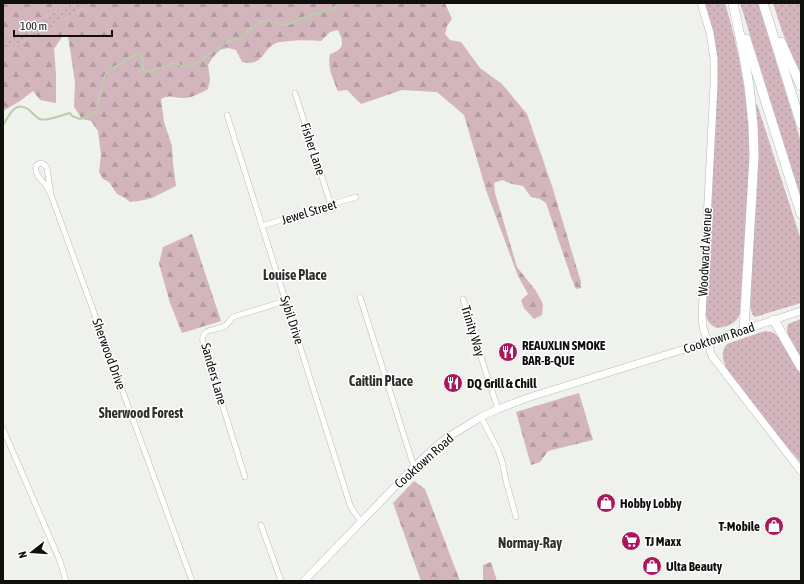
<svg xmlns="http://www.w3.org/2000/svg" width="804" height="584" viewBox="0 0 804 584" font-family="'Asap Condensed',sans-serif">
  <defs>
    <pattern id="grass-dots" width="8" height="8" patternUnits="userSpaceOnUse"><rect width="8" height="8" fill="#d3b5bd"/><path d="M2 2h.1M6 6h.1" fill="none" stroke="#b49ba1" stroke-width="1.8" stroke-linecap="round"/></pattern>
    <pattern id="forest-firs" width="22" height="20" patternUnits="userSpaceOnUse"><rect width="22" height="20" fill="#d3b5bd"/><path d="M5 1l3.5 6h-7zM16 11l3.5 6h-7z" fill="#b49ba1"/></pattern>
  </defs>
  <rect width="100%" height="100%" fill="#eef1ec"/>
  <!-- grass -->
  <g fill="url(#grass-dots)">
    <path d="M 71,3 L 93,3 L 3,52 L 3,39 Z"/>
    <path d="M 705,3 L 725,3 C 741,57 751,111 749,168 L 740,313 C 737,324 727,327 717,328 C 709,325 706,319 705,311 L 717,60 L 715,42 Z"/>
    <path d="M 740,3 L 758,3 L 801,142 L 801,199 Z"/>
    <path d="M 773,3 L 801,3 L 801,77 L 782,31 Z"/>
    <path d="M 755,104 L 757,104 L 801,240 L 801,303 L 755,317 L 752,314 L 750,306 L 754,227 L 757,195 L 758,158 Z"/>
    <path d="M 801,319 L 801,361 C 795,350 784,336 788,324 Z"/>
    <path d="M 765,331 L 772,332 L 779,337 L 801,375 L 801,463 L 779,438 L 731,376 C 725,366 718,354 727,344 Z"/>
  </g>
  <!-- forest -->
  <g fill="url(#forest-firs)">
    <path d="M 3,3 L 71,3 L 3,39 Z"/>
    <path d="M 93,3 L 445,3 L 452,19 L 447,26 L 445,34 L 450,40 L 461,42 L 480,68 L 502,84 L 527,114 L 552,186 L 581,282 L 581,288 L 576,289 L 571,277 L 546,203 L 540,199 L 531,197 L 523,186 L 512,184 L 502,180 L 494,183 L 495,193 L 517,267 L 536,291 L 543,304 L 542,315 L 534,319 L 524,308 L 521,300 L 528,294 L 518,276 L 486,190 L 464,115 L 437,92 L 402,90 L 361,104 L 347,90 L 338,91 C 333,79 327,67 330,54 C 345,49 344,43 338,30 L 330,32 L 321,41 C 308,40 295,40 282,42 C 280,42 278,42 276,43 C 262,49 264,67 242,62 L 236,50 L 228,48 L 220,50 L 213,57 L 208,65 L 210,79 L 208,89 C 201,93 192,98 183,98 C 173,98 172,94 161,99 L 164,122 L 172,146 L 173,163 L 176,186 L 152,198 L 139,201 L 130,202 L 125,198 L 117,194 L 109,182 L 103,179 L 99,172 L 101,155 L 98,131 L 91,121 L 82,119 L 74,107 L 75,82 L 70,49 L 68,37 L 62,37 L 54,49 L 56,74 L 56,103 L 40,100 L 33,91 L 20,101 L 3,111 L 3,52 Z"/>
    <path d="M 192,234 L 221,321 L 182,333 L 170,303 L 159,264 L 163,247 Z"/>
    <path d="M 579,393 L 593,440 L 548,451 L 540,462 L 531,465 L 516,412 Z"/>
    <path d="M 414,481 L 425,489 L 460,581 L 421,581 L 393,503 Z"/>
    <path d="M 491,562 L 497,581 L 483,581 L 483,565 Z"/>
  </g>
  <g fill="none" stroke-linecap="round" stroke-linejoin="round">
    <!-- stream -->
    <path stroke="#bbcda9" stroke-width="2" d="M 3,125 C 9,117 14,100 28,109 C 32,112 35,117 40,119 C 46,122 62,115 70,113 L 72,116 L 80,119 L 93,114 L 97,111 L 102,86 L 105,76 L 108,71 L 110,69 L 119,65 L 128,58 L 139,54 L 141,55 L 143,62 L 143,70 L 145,72 L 164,67 L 172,63 L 178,64 L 181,66 L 187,66 L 198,63 L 212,51 L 228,42 L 243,37 L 249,30 L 258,23 L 269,20 L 282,25 L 289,24 L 308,16 L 328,10 L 335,7 L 339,3"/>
    <!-- street casing -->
    <g stroke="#b8bab6" stroke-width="6">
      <g id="street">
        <path d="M 295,93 L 331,205"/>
        <path d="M 227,115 L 350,505 L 354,512 L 361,521"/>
        <path d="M 51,195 C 49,191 47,187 45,184 C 41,179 37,177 36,171 C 34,162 43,161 47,168 L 51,195 L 192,581"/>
        <path d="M 262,226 L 356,197"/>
        <path d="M 360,297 L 414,467"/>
        <path d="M 463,299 L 488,379 L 498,409"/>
        <path d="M 481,417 L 498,450 L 502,461 L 506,481 L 516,517"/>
        <path d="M 3,429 L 60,561 L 66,581"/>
        <path d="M 245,477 L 203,343 C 200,326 218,332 226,325 C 229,323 230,320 233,317 L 285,301"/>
        <path d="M 261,525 L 281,581"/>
      </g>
    </g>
    <!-- secondary casing -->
    <g stroke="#b8bab6" stroke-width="8">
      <g id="secondary">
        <path d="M 701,3 L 710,33 L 714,59 L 714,85 L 702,316 L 703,327 L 712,356 L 801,471"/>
        <path d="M 304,581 L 414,467 L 434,448 L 448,437 L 481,417 L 498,409 L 530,397 L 707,342 L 801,311"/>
      </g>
    </g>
    <!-- highway casing -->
    <g stroke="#b8bab6" stroke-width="10">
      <g id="highway">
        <path d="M 733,3 L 743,51 L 749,86 L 753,125 L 754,156 L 744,329"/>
        <path d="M 763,3 L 801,124"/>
        <path d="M 746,39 L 801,214"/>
        <path d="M 781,42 L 801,86"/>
        <path d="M 774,320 L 801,367"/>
      </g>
    </g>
    <!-- street -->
    <use href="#street" stroke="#fff" stroke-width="5"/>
    <!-- secondary -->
    <use href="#secondary" stroke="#fff" stroke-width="7"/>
    <!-- highway -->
    <use href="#highway" stroke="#fff" stroke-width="9"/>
  </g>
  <!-- icons -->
  <defs>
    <g id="restaurant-disc" transform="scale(1)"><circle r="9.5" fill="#a7195c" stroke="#fff"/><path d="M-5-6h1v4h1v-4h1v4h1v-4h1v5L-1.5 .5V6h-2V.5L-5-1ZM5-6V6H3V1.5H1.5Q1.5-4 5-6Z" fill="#fff"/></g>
    <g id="shop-disc" transform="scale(1)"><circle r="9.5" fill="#a7195c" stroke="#fff"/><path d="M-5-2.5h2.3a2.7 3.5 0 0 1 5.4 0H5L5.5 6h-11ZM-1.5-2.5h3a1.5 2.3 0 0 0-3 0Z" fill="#fff"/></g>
    <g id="supermarket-disc" transform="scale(1)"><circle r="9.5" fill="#a7195c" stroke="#fff"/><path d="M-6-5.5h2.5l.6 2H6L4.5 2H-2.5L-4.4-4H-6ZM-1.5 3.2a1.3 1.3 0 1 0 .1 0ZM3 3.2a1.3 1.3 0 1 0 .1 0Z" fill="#fff"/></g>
  </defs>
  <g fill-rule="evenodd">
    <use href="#restaurant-disc" x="508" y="352"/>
    <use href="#restaurant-disc" x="453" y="383"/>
    <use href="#shop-disc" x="606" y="503"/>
    <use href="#shop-disc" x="774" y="526"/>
    <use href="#supermarket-disc" x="631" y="541"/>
    <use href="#shop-disc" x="652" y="566"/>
  </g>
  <g text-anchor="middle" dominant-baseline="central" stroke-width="3" stroke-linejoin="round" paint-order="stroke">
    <!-- street labels -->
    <g font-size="13" fill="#0f100e" stroke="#fff">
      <text transform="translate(313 149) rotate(72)">Fisher Lane</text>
      <text transform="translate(309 212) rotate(-17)">Jewel Street</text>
      <text transform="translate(705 252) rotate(-87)">Woodward Avenue</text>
      <text transform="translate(292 320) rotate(72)">Sybil Drive</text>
      <text transform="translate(473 331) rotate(73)">Trinity Way</text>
      <text transform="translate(719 338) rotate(-18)">Cooktown Road</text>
      <text transform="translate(109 354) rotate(70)">Sherwood Drive</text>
      <text transform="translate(214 374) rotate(74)">Sanders Lane</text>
      <text transform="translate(424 461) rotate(-42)">Cooktown Road</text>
    </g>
    <!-- poi labels -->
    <g font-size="13" font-weight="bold" fill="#0f100e" stroke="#fff" text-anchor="start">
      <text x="522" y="345">REAUXLIN SMOKE<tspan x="522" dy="15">BAR-B-QUE</tspan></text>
      <text x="467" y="383">DQ Grill &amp; Chill</text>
      <text x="620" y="503">Hobby Lobby</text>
      <text x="760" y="526" text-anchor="end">T-Mobile</text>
      <text x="645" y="541">TJ Maxx</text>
      <text x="666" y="566">Ulta Beauty</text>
    </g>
    <!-- neighbourhood labels -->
    <g font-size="14" font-weight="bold" fill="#2e302d" stroke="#fff">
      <text x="295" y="275">Louise Place</text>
      <text x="381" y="381">Caitlin Place</text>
      <text x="141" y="413">Sherwood Forest</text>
      <text x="530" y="543">Normay-Ray</text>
    </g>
  </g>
  <!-- border -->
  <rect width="804" height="584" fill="none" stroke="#0f100e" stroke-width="8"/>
  <!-- north arrow -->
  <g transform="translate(32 552) rotate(253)" stroke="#ffffff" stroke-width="3" paint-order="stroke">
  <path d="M0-3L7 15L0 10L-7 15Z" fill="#0f100e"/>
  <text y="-6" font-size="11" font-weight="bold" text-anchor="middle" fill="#0f100e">N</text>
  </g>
  <!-- scale -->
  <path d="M14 30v6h98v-6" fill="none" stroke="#0f100e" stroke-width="2"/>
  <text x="20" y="30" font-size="12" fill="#0f100e" stroke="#ffffff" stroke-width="3" paint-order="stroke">100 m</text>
</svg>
